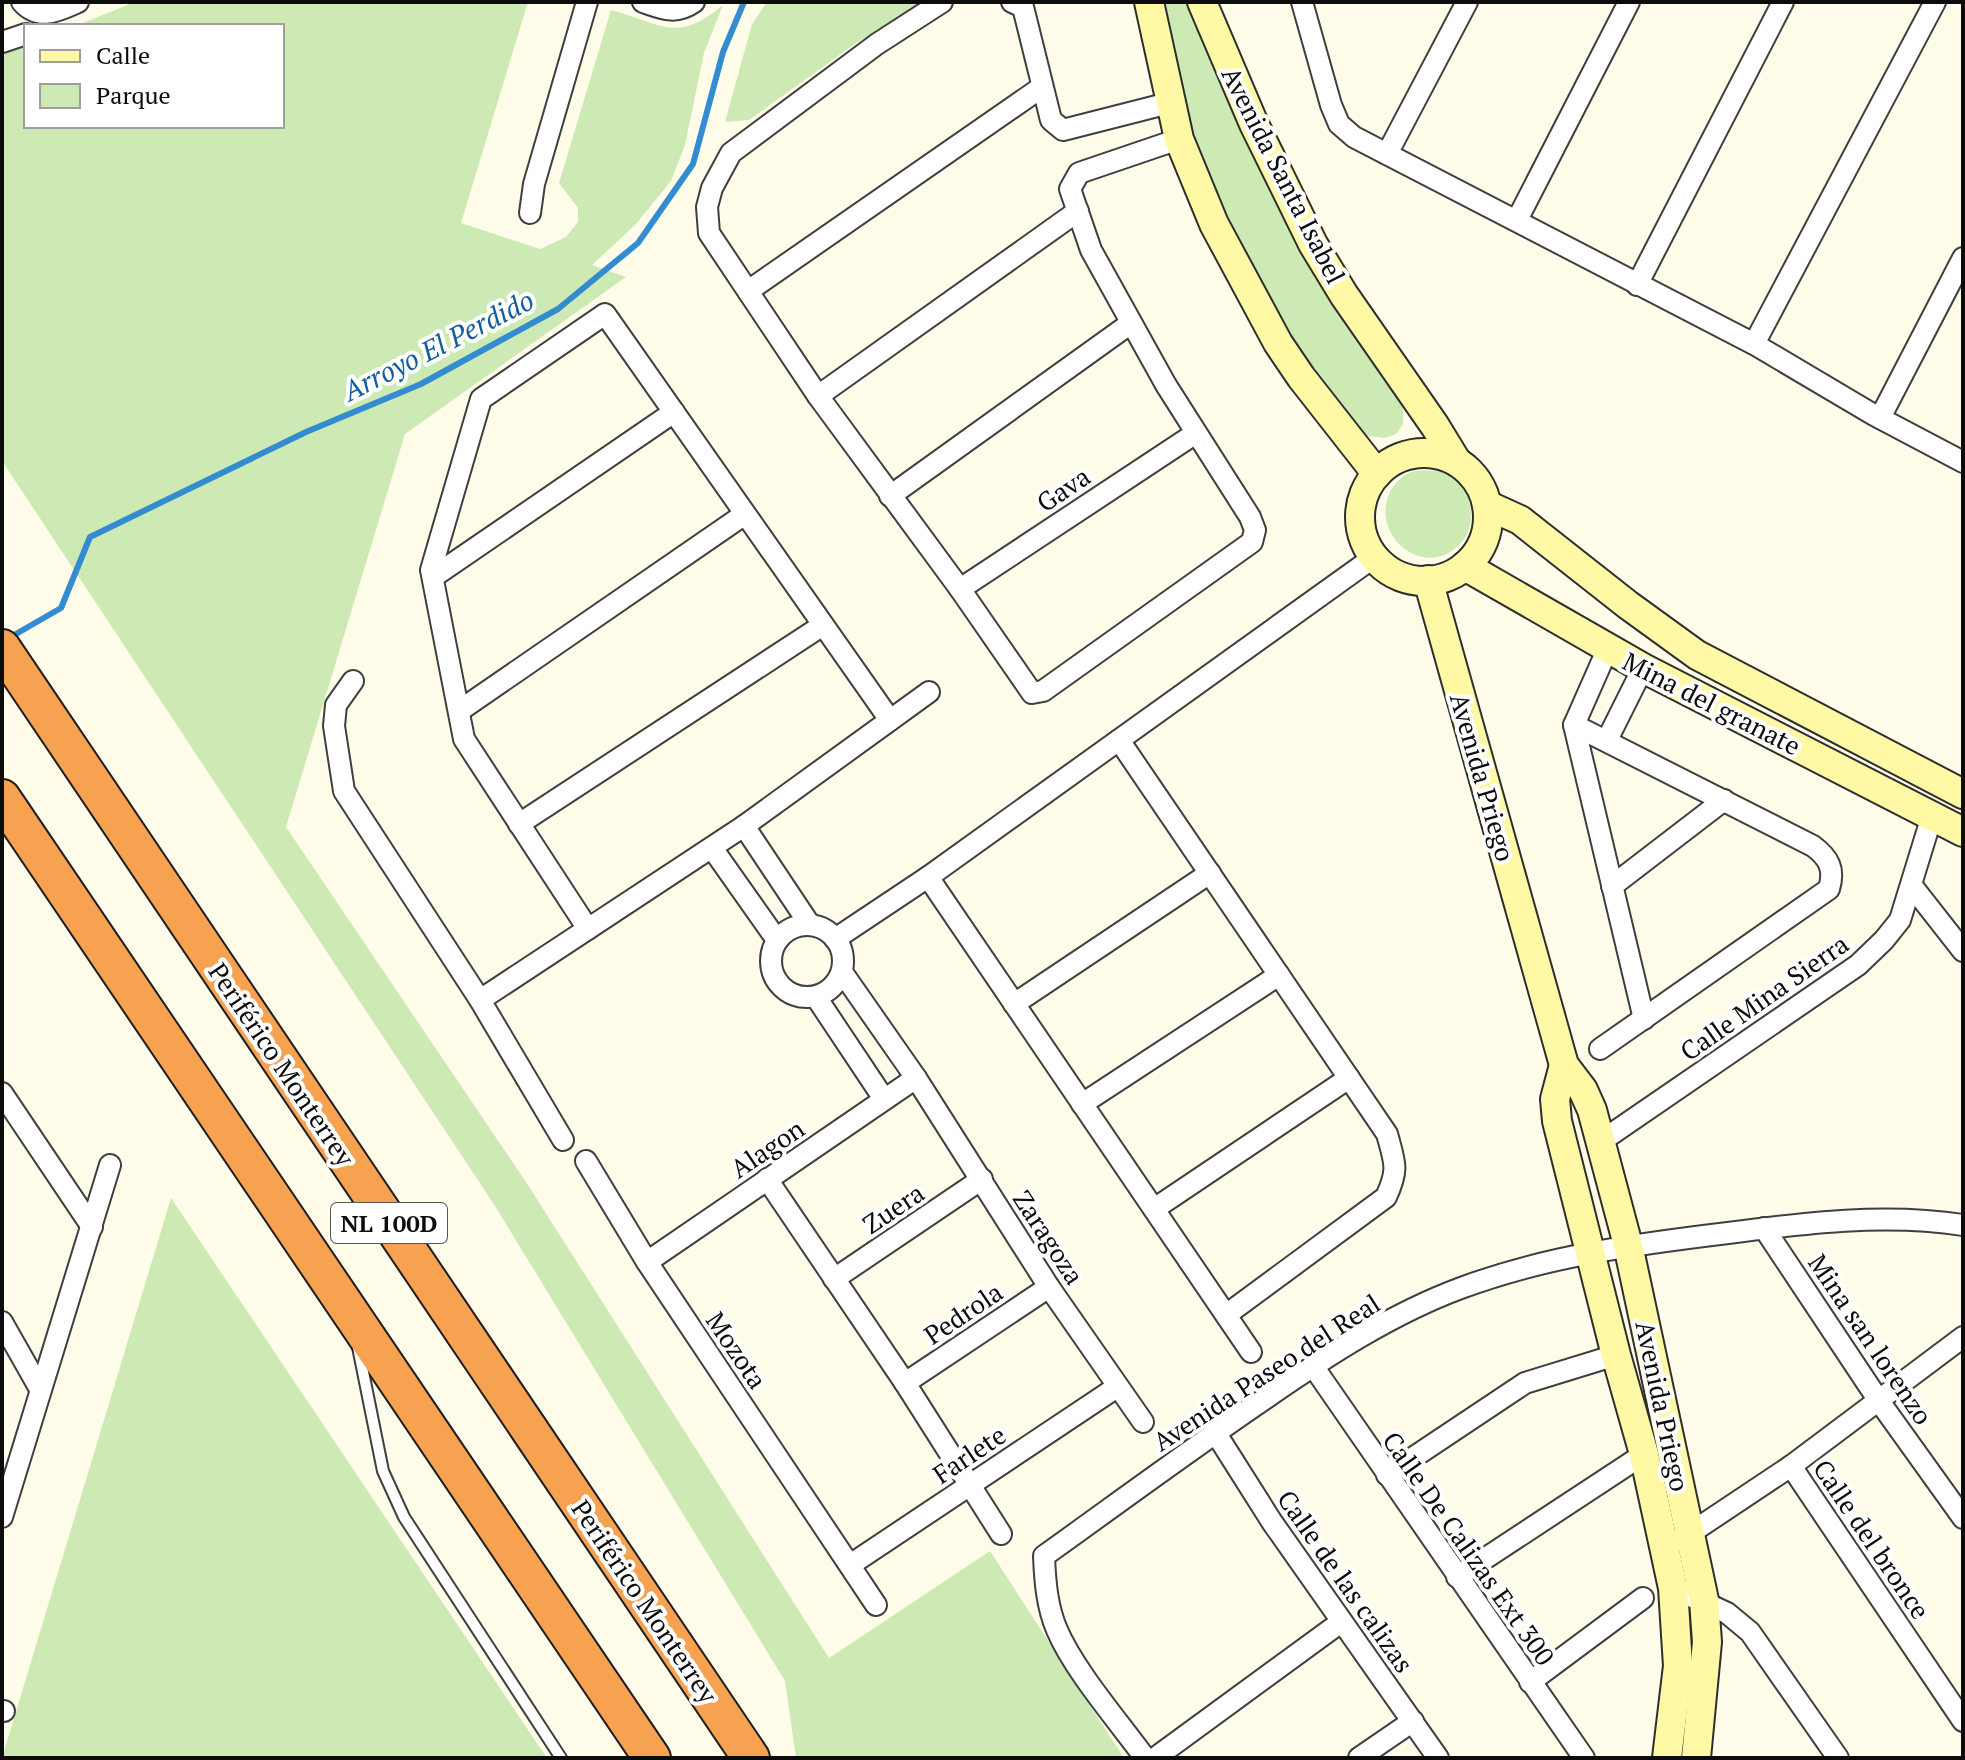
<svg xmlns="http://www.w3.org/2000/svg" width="1965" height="1760" viewBox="0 0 1965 1760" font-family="'PT Serif',serif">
  <rect width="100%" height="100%" fill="#fffcea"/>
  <!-- green -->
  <g fill="#ceeab4">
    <path d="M 135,2 L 528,2 L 461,223 L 540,249 L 566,237 L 578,222 L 578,208 L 559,183 L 611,10 C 662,23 675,45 723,5 L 704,53 L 685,145 L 671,181 L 636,224 L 592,265 L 626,277 L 405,434 L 286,827 L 526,1182 L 829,1658 L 990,1551 L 1124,1758 L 796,1758 L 785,1681 L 495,1206 L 2,461 L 2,55 L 26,45 L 26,126 L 282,126 L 282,26 L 75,26 Z"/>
    <path d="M 767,2 L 921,2 L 852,46 L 749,120 L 725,122 L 752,24 Z"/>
    <path d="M 1160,2 L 1191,2 L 1337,302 L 1376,366 L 1403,404 L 1403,424 L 1396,434 L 1385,438 L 1367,436 L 1325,389 L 1286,332 L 1217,203 L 1189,134 Z"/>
    <path d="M 1440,471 C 1445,474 1451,477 1456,480 C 1473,494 1476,526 1462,542 C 1427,583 1367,536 1391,490 C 1396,482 1401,477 1409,473 C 1417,469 1430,471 1440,471 Z"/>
    <path d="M 171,1198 L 547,1758 L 2,1758 Z"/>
  </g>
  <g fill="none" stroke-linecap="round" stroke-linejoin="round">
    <!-- stream -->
    <path stroke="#348cd0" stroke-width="6" d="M 9,638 L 61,608 L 90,537 L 306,432 L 421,384 L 558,309 L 638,243 L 693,164 L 723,52 L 744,2"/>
    <!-- lane casing -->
    <g stroke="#3f3f3f" stroke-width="14">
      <path id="lane" d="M 358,1347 L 383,1471 L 404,1517 L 561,1758"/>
    </g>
    <!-- street casing -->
    <g stroke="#3f3f3f" stroke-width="24">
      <g id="street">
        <path d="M 22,2 C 39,21 58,11 78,2"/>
        <path d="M 643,2 C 663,9 676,15 694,2"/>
        <path d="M 942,2 L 877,44 L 731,153 L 712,188 L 707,207 L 709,233 L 818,396 L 960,589 L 1032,693 L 1043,691 L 1252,542 L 1255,530 L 1250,517 L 1166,385 L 1091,250 L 1070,189 L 1079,173 L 1179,139"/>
        <path d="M 1012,2 L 1023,7 L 1051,120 L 1063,130 L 1169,103"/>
        <path d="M 1302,2 L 1331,105 L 1339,124 L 1354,137 L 1754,344 L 1874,415 L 1963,462"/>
        <path d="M 2,42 L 26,34"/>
        <path d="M 1387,154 L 1467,2"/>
        <path d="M 530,213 L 534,184 L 587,2"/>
        <path d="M 1517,220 L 1629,2"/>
        <path d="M 1637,285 L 1783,2"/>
        <path d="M 748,291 L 1042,87"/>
        <path d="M 1754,344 L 1935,2"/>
        <path d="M 818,396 L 1078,211"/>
        <path d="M 1880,418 L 1963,258"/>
        <path d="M 890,496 L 1131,323"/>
        <path d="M 433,577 L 674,412"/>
        <path d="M 960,589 L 1196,433"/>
        <path d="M 1608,648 L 1574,725 L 1644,1019"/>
        <path d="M 353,681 L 336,705 L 334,726 L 344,791 L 480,1000 L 563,1140"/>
        <path d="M 459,711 L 745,514"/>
        <path d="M 1574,725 L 1813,846 C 1829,858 1835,869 1829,889 L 1600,1049"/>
        <path d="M 1119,740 L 1387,1134 C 1395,1163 1399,1169 1386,1197 L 1226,1315"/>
        <path d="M 1607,740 L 1643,668"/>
        <path d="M 519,824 L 823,625"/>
        <path d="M 744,826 L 810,925"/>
        <path d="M 712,848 L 777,940"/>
        <path d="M 928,877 L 1251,1352"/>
        <path d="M 1612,886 L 1724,800"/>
        <path d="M 1912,886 L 1963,951"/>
        <circle cx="807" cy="961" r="36"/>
        <path d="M 588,929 L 464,739 L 431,570 L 481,399 L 605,314 L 890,720"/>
        <path d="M 835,939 L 928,877 L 1374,557"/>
        <path d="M 842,972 L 916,1078 L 1049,1287 L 1143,1422"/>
        <path d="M 816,997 L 884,1099"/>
        <path d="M 480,1000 L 744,826 L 929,692"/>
        <path d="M 1014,1004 L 1210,873"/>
        <path d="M 2,1093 L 92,1227"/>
        <path d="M 1082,1104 L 1279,975"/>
        <path d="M 1600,1142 L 1858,965 L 1884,940 L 1900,920 L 1932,816"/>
        <path d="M 586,1161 L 647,1262 L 876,1605"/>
        <path d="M 767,1179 L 905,1383 L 1001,1534"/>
        <path d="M 1154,1209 L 1349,1078"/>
        <path d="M 1764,1228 L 1879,1401 L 1963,1518"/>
        <path d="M 647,1262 L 916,1078"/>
        <path d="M 834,1279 L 982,1179"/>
        <path d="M 2,1322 L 40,1389"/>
        <path d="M 1313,1366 L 1584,1758"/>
        <path d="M 905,1383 L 1049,1287"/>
        <path d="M 1215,1432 L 1272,1522 L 1438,1758"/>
        <path d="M 1791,1466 L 1963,1721"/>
        <path d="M 1387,1475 L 1525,1383 L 1616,1355"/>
        <path d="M 2,1517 L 110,1165"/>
        <path d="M 1680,1540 L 1791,1466 L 1963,1337"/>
        <path d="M 850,1565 L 1117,1387"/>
        <path d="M 1457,1577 L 1644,1454"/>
        <path d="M 1673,1588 L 1727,1613 L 1750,1632 L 1838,1758"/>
        <path d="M 1530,1682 L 1643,1598"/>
        <path d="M 2,1711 L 4,1711"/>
        <path d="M 1145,1758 C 1118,1721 1074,1670 1057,1630 C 1047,1607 1045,1581 1044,1556 C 1118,1503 1191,1449 1266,1398 C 1327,1356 1391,1314 1461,1288 C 1547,1256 1637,1244 1728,1233 C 1805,1223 1885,1213 1963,1225"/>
        <path d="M 1155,1758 L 1341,1622"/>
        <path d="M 1359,1758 L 1413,1721"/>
      </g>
    </g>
    <!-- secondary casing -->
    <g stroke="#2e2e2e" stroke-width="32">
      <g id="secondary">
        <path d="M 1149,2 L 1179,139 L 1214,224 L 1278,343 L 1301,377 L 1377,474"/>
        <path d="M 1202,2 L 1254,124 L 1313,244 L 1344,295 L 1435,426 L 1457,462"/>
        <circle cx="1424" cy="517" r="64"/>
        <path d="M 1487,505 L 1520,520 L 1628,605 L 1697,655 L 1963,794"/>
        <path d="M 1465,566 L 1643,668 L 1963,832"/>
        <path d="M 1428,580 L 1564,1065 L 1583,1090 L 1592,1110 L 1628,1245 L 1704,1600 L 1707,1642 L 1696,1758"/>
        <path d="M 1564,1065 L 1555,1099 L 1557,1121 L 1616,1355 L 1644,1454 L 1673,1588 L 1678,1666 L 1667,1758"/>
      </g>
    </g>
    <!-- highway casing -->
    <g stroke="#1d1d1d" stroke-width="40">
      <g id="highway">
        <path d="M 2,648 L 751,1758"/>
        <path d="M 2,798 L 652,1758"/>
      </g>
    </g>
    <!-- lane -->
    <use href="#lane" stroke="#fff" stroke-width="10"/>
    <!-- street -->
    <use href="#street" stroke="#fff" stroke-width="20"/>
    <!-- secondary -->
    <use href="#secondary" stroke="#fff8a5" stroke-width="28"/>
    <!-- highway -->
    <use href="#highway" stroke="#f7a250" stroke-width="36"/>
  </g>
  <g text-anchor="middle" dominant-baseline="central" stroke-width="8" stroke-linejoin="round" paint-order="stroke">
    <!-- shield labels -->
    <rect fill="#fff" stroke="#555" stroke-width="2" x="331" y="1203" width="116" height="40" rx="6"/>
    <g font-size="24" font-weight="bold" fill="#0c0c0c">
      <text x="389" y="1223">NL 100D</text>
    </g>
    <!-- street labels -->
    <g font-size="26" fill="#0c0c0c" stroke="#fff">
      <text transform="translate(1284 175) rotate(63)">Avenida Santa Isabel</text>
      <text transform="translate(1063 489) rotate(-34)">Gava</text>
      <text transform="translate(1712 703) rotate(27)">Mina del granate</text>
      <text transform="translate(1483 777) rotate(74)">Avenida Priego</text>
      <text transform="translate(1764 997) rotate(-35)">Calle Mina Sierra</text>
      <text transform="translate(282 1064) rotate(56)">Periférico Monterrey</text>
      <text transform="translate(767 1148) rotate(-34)">Alagon</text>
      <text transform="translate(893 1208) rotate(-34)">Zuera</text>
      <text transform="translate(1049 1237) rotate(57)">Zaragoza</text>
      <text transform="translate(963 1313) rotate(-34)">Pedrola</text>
      <text transform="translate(1871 1339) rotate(56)">Mina san lorenzo</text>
      <text transform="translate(737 1350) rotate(56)">Mozota</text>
      <text transform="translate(1266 1372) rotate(-33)">Avenida Paseo del Real</text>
      <text transform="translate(1663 1406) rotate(78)">Avenida Priego</text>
      <text transform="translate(969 1454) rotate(-34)">Farlete</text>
      <text transform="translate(1872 1539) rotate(56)">Calle del bronce</text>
      <text transform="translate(1469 1548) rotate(55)">Calle De Calizas Ext 300</text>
      <text transform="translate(1346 1581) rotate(55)">Calle de las calizas</text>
      <text transform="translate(645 1601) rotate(56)">Periférico Monterrey</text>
    </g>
    <!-- water labels -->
    <g font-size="28" font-style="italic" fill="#135d9f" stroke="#fff">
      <text transform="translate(438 345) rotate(-27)">Arroyo El Perdido</text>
    </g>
  </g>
  <!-- border -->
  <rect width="1965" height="1760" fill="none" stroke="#0c0c0c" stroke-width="8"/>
  <!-- legend -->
  <rect x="24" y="24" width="260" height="104" fill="#ffffff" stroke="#9e9e9e" stroke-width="2"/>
  <rect x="40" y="50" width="40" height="12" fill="#fff8a5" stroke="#9e9e9e" stroke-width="2"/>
  <text x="96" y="64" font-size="24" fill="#0c0c0c">Calle</text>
  <rect x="40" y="84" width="40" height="24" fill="#ceeab4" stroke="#9e9e9e" stroke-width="2"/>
  <text x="96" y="104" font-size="24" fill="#0c0c0c">Parque</text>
</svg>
